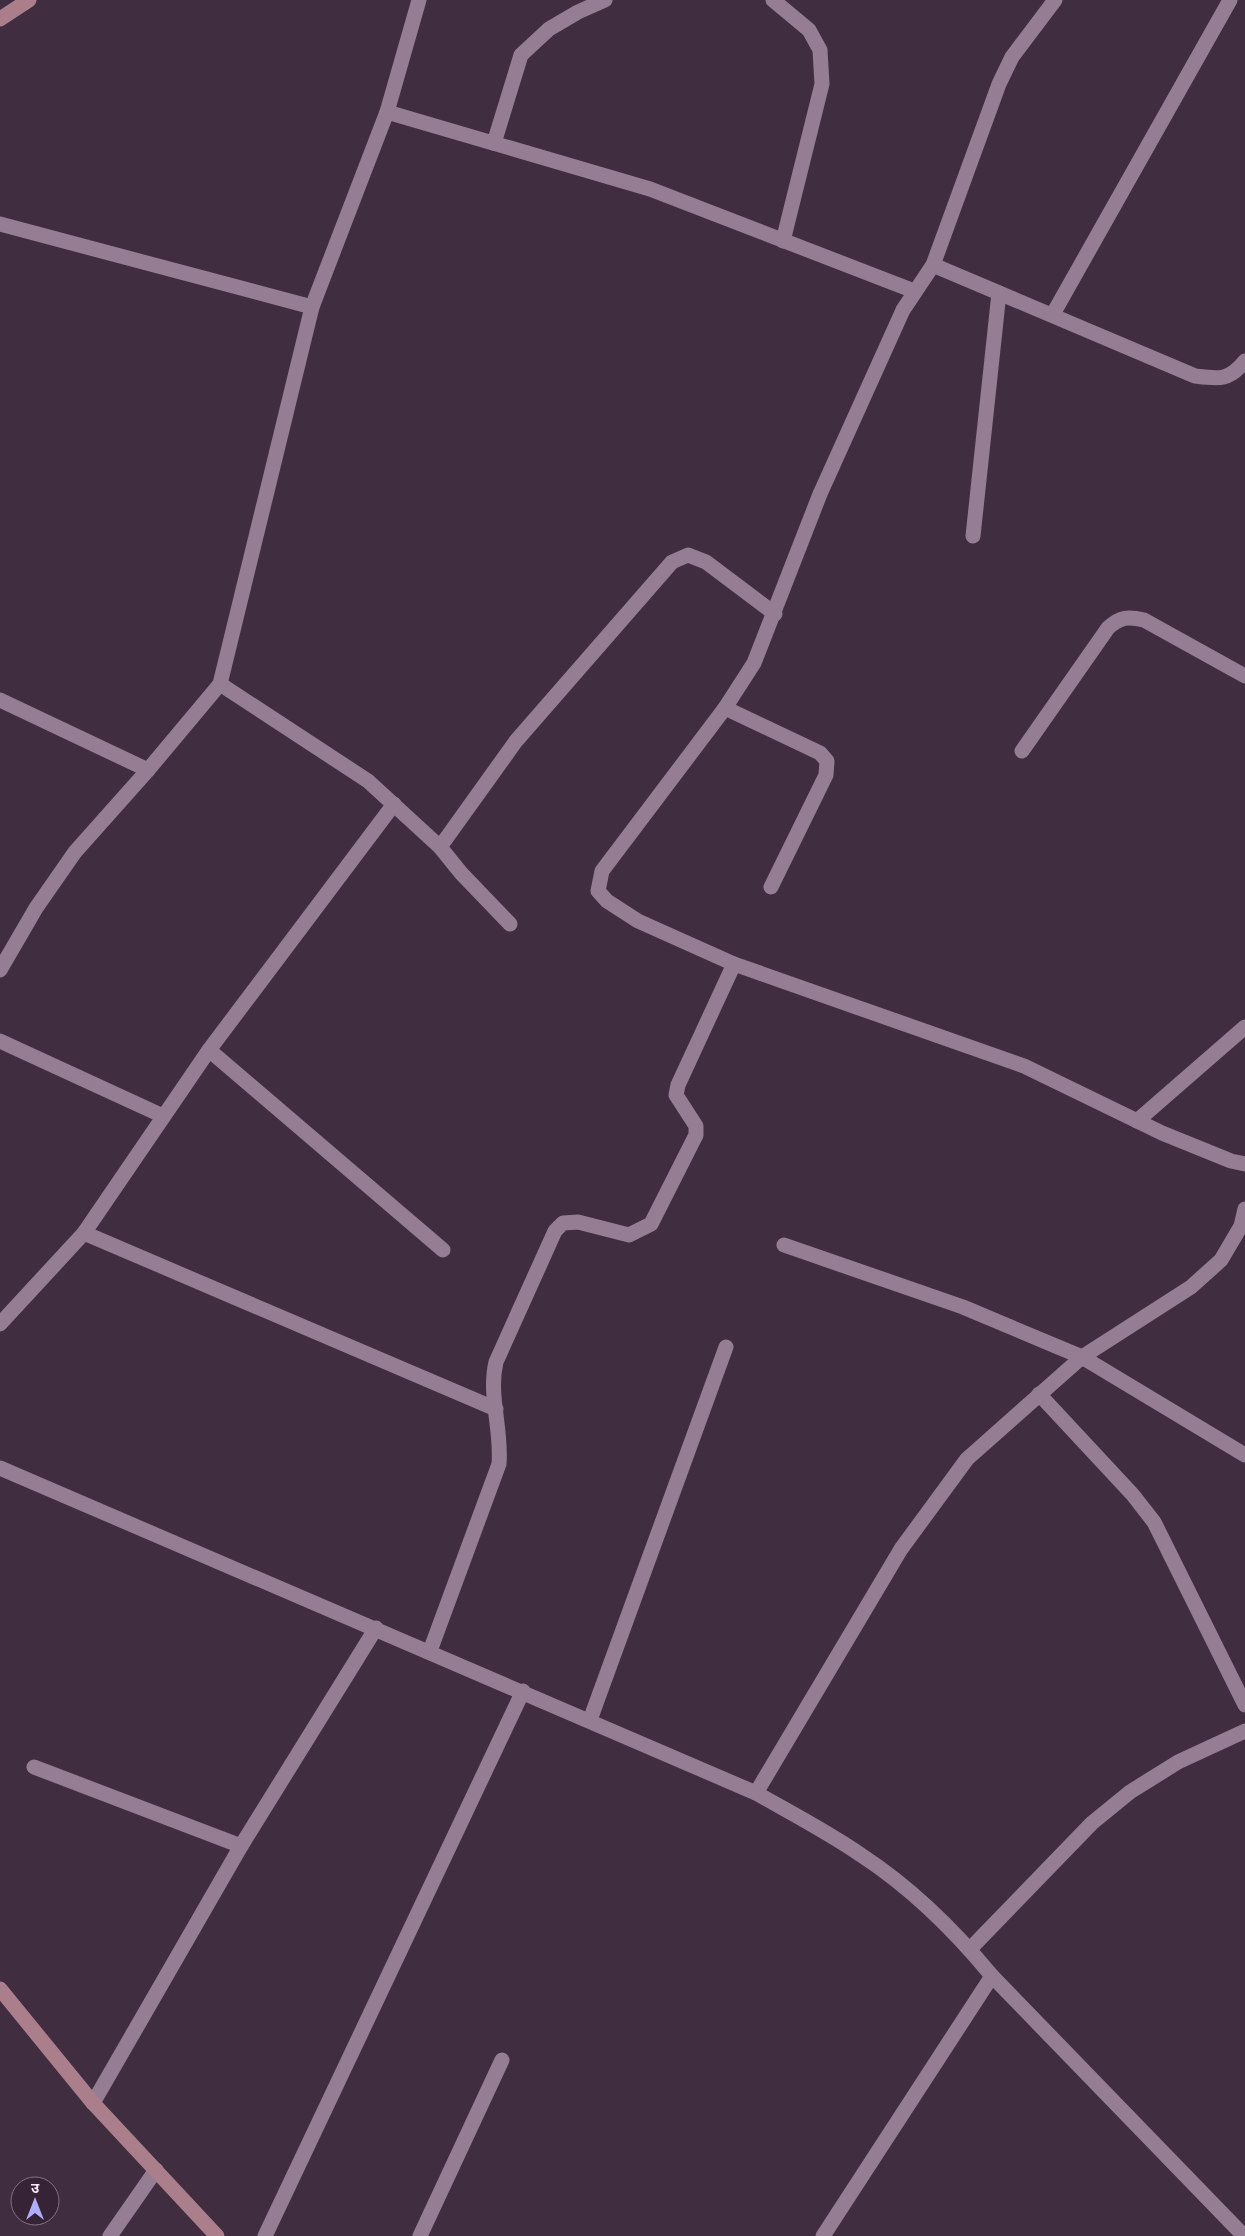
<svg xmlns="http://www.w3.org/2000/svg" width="1245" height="2236" viewBox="0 0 1245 2236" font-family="'Exo 2','Noto Sans Devanagari',sans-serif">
  <rect width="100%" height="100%" fill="#412d40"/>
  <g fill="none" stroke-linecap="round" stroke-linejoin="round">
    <!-- service -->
    <path stroke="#957d94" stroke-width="15" d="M 110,2236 L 156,2170"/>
    <!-- minor -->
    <g stroke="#957d94" stroke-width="15">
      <path d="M 773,0 L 809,30 L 820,50 L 822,84 L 783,241"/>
      <path d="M 1055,0 L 1012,57 L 999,84 L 933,265 L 903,310 L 820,494 L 754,663 L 725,708 L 602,871 L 598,891 L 607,901 L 638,921 L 734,964 L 1024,1066 L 1162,1133 L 1231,1161 L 1245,1164"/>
      <path d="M 387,112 L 650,189 L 914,291"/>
      <path d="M 494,143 L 521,55 L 549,29 L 578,12 L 605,0"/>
      <path d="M 0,224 L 312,307"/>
      <path d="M 933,265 L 1195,376 C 1219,379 1229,381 1245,361"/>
      <path d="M 1053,314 L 1230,0"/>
      <path d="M 973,536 L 999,293"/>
      <path d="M 220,684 L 368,781 L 440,847 L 461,873 L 510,924"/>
      <path d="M 0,700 L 148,770"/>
      <path d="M 725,708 L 820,753 L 827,761 L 826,775 L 771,887"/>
      <path d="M 1022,751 L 1108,628 C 1120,617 1128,616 1144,620 L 1245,676"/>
      <path d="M 440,847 L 516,741 L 672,562 L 688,555 L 706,562 L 775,614"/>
      <path d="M 0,970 L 36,908 L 75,852 L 148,770 L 220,684 L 312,307 L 387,112 L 419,0"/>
      <path d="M 0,1041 L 163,1116"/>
      <path d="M 209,1050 L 443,1250"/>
      <path d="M 1137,1121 L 1245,1027"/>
      <path d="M 84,1233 L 496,1409"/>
      <path d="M 784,1245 L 963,1307 L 1082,1357 L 1245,1455"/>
      <path d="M 0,1324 L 84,1233 L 209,1050 L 394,804"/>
      <path d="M 1039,1394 L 1133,1495 L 1154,1522 L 1245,1705"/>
      <path d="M 0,1468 L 756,1793 C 791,1813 828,1832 861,1855 C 910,1887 955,1931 992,1976 L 1244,2236"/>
      <path d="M 430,1651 L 499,1464 C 502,1429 488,1395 496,1362 L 555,1231 L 563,1223 L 578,1222 L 629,1235 L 651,1224 L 696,1135 L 696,1126 L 676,1095 L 678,1085 L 734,964"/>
      <path d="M 590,1720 L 726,1347"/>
      <path d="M 34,1767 L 241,1846"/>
      <path d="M 756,1793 L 901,1549 L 967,1459 L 1082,1357 L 1191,1287 L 1221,1260 L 1241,1226 L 1245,1209"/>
      <path d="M 970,1949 L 1092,1823 L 1130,1792 L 1178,1762 L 1245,1731"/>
      <path d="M 93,2103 L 241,1846 L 376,1628"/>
      <path d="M 265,2236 L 523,1691"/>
      <path d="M 420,2236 L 502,2060"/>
      <path d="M 823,2236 L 992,1976"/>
    </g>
    <!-- secondary -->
    <g stroke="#aa7f8b" stroke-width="15">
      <path d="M 0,19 L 29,0"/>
      <path d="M 0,1989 L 93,2103 L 217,2236"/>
    </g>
  </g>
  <!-- north arrow -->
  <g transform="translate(35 2201)"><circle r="24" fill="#362336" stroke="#837282"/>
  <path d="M0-4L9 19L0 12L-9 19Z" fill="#afaefa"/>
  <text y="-8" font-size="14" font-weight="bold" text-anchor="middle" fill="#f6e9f5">उ</text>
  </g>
</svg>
